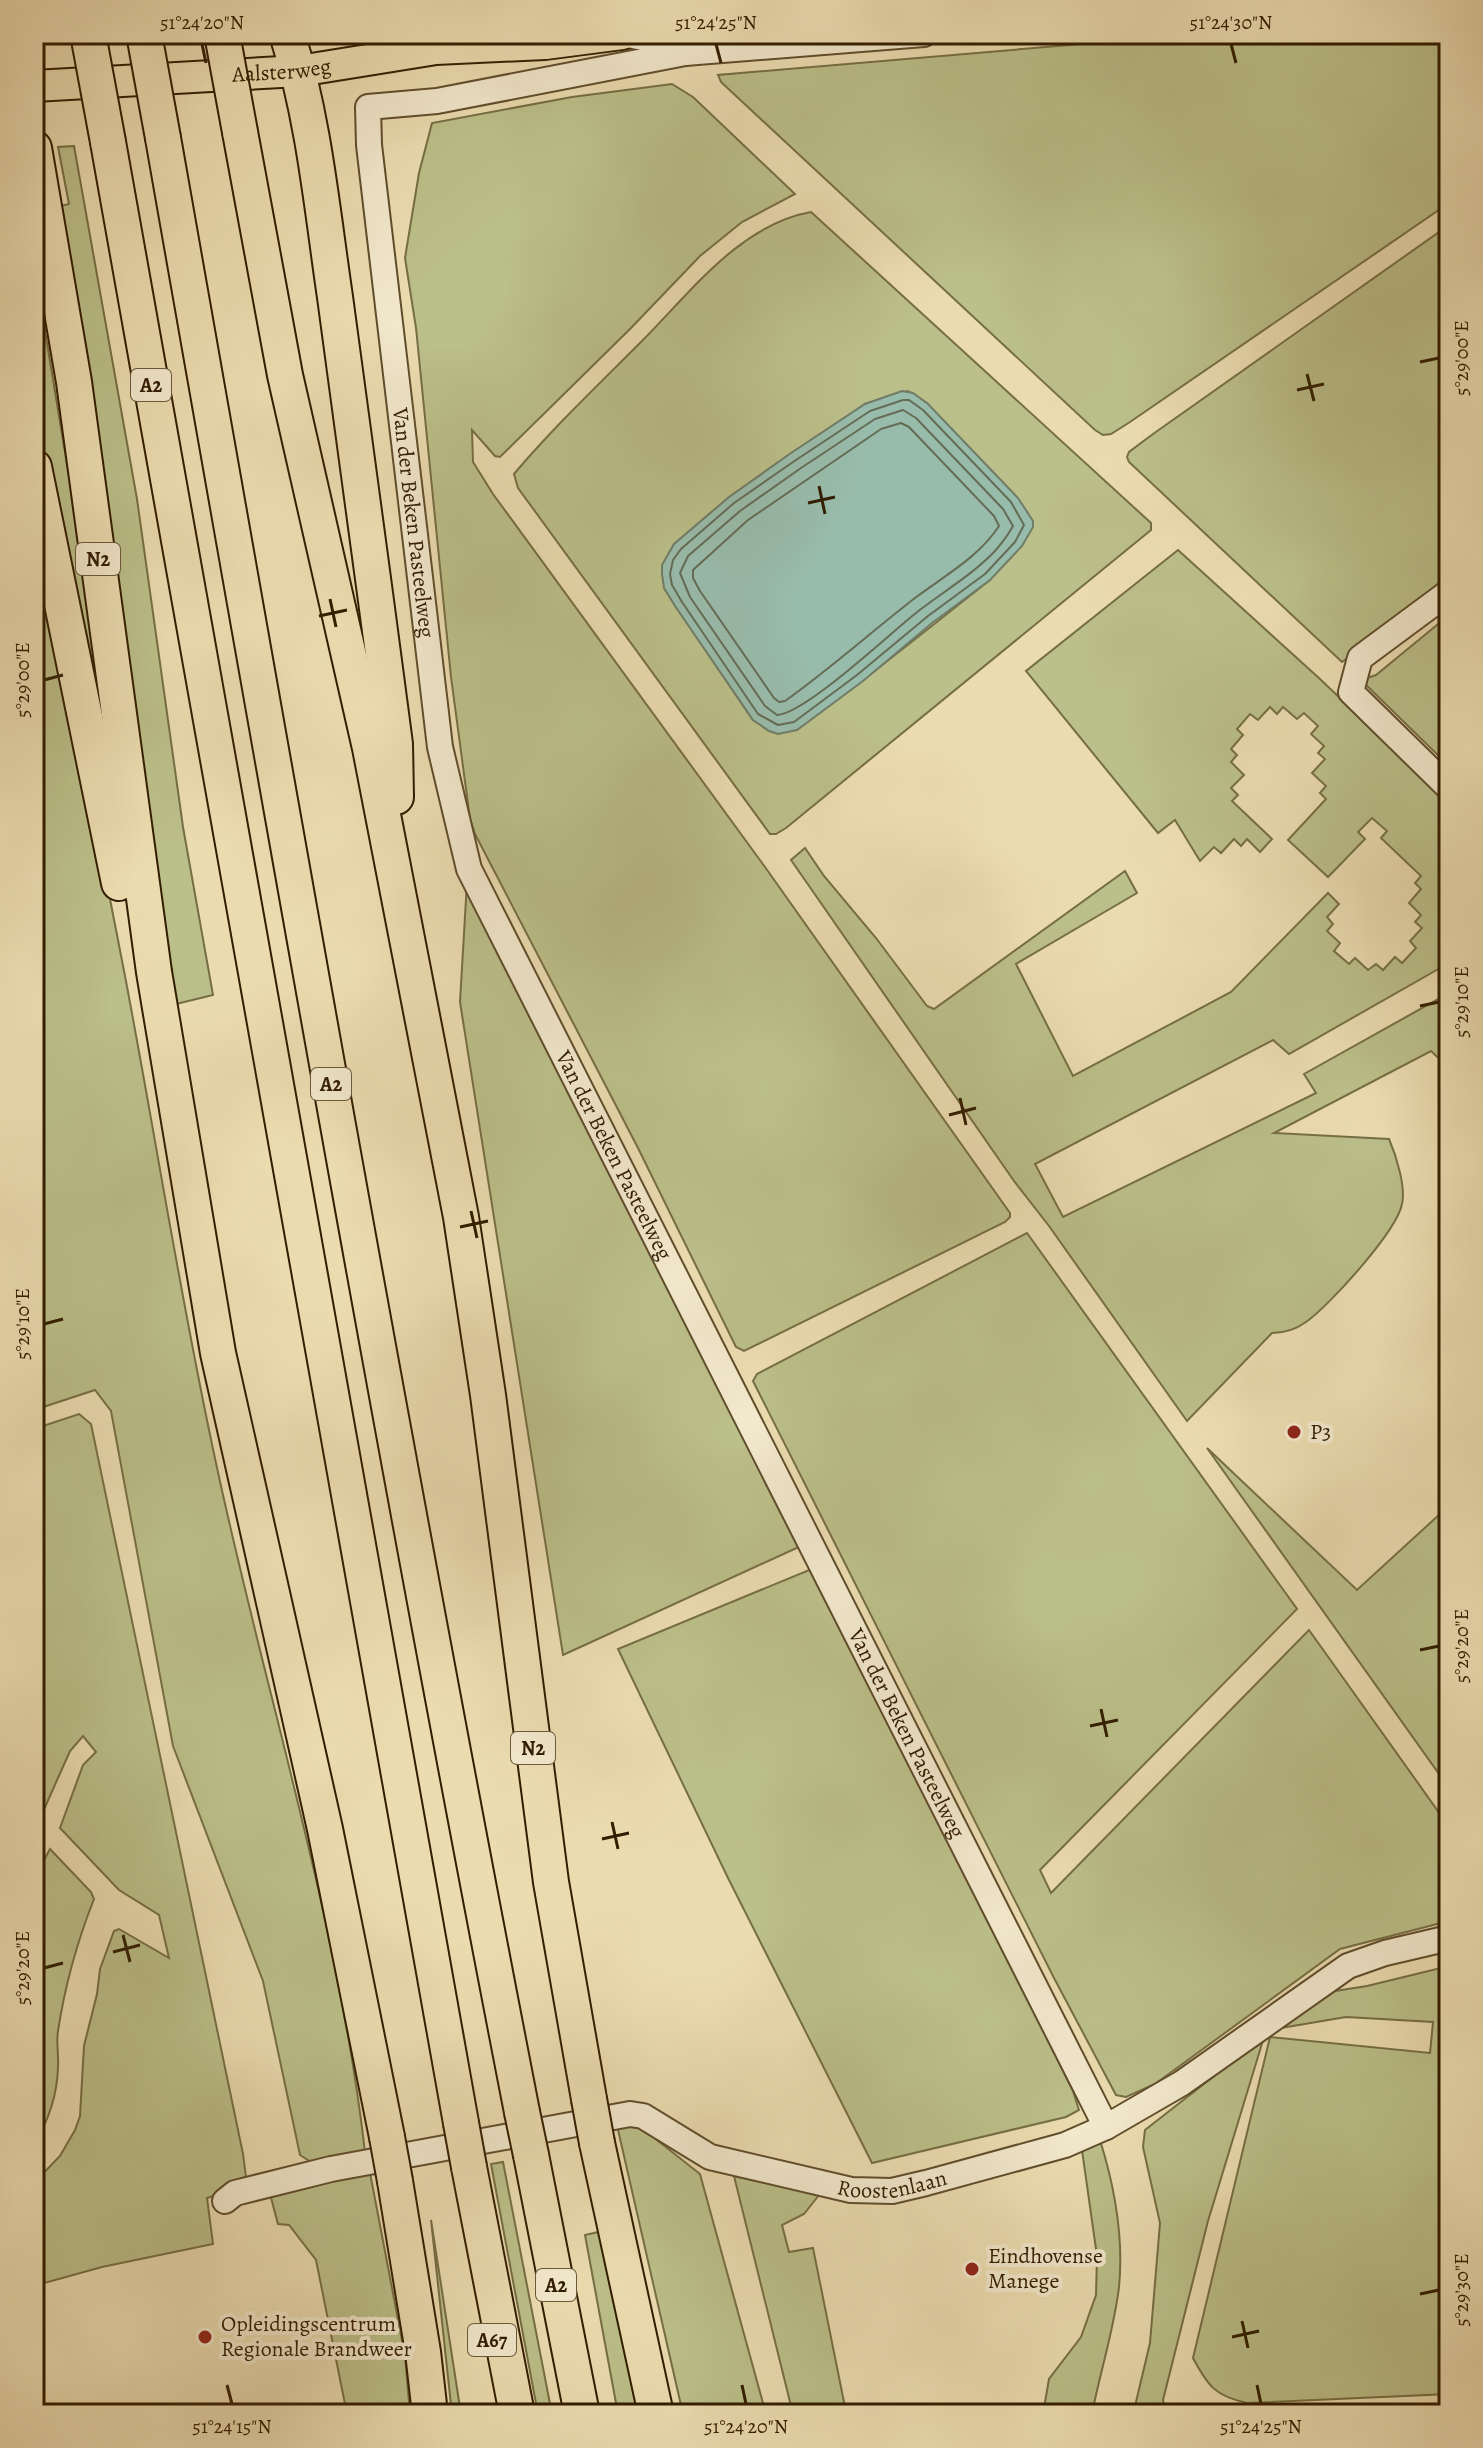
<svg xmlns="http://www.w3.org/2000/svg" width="1483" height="2448" viewBox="0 0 1483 2448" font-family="Alegreya,serif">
  <rect width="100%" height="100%" fill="#ebdcb0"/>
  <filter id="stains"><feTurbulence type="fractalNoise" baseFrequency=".0025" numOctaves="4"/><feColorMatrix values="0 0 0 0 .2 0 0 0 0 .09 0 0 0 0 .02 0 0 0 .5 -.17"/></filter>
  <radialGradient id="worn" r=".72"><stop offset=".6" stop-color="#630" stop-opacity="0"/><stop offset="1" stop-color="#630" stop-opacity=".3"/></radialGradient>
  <!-- green -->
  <g fill="#bbbf89" stroke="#766e44" stroke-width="2" fill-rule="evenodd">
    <path d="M 1199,34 L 1449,34 L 1449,203 L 1130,422 L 1111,434 L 1103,435 L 1095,430 L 721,82 L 718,75 Z"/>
    <path d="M 672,84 L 693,97 L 795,194 L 742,222 L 700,256 L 631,328 L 500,457 L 495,456 L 472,430 L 473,462 L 493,494 L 765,867 L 1010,1213 L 1010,1217 L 1005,1222 L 744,1351 L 736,1347 L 638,1148 L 475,834 L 470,819 L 451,677 L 416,328 L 405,258 L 419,173 L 432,123 L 572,97 Z"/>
    <path d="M 74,146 L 137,499 L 183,827 L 213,995 L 172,1005 L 56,207 L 69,204 L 58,147 Z"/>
    <path d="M 811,212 L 1151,523 L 1151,530 L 786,828 L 776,834 L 770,834 L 518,488 L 514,474 C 552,429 596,387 638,345 C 688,296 738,225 811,212 ZM 908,391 L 928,404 L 990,580 C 926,630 863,682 797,729 L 753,720 L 664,588 L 841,423 L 865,404 Z"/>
    <path d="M 1449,225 L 1449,585 L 1342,662 L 1129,462 L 1127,457 L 1129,452 L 1153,434 Z"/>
    <path d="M 34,264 L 90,604 L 112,781 L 107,783 L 34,420 Z"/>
    <path d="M 34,515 C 64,669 96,822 125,976 C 156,1139 181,1302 216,1463 C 265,1693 338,1918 365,2152 L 314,2164 L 300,2155 L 263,1981 L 173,1746 L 111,1411 L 95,1390 L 34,1410 Z"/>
    <path d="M 1178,550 L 1320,679 L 1449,802 L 1449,963 L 1289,1054 L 1273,1040 L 1035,1164 L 1063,1217 L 1316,1093 L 1304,1074 L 1449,993 L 1449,1068 L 1431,1051 L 1274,1133 L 1389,1139 C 1396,1155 1406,1187 1402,1204 C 1397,1231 1329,1306 1306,1322 C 1295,1330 1285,1333 1272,1333 L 1187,1421 L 1049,1226 L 1014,1181 L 791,860 L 805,848 L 824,876 L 876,938 L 927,1006 L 934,1009 L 1125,871 L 1137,893 L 1016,964 L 1073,1076 L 1231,992 L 1328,893 L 1339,904 L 1327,917 L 1333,924 L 1327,931 L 1340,943 L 1334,951 L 1349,964 L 1355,958 L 1368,970 L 1376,964 L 1383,970 L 1395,957 L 1402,963 L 1416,948 L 1410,941 L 1422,928 L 1415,922 L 1421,915 L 1409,903 L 1421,889 L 1415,883 L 1421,876 L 1381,838 L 1387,831 L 1372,818 L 1358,832 L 1365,839 L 1328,877 L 1288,840 L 1326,799 L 1320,793 L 1326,786 L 1312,773 L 1325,759 L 1318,753 L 1324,746 L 1311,734 L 1318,726 L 1304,713 L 1297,719 L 1283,707 L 1277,714 L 1270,707 L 1258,720 L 1250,714 L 1237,729 L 1243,735 L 1231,749 L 1237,755 L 1231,762 L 1244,775 L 1231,788 L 1238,795 L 1232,801 L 1272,839 L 1260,852 L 1247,839 L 1241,846 L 1234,839 L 1221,853 L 1214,847 L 1200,861 L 1175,820 L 1158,833 L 1026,671 Z"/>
    <path d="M 1449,615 L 1449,652 L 1444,657 L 1449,661 L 1449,678 L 1445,682 L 1449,687 L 1445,695 L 1449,699 L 1449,766 L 1361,680 L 1376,675 Z"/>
    <path d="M 467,882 L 801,1546 L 563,1655 L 460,1002 Z"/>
    <path d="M 1027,1233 L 1297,1609 L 1040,1870 L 1051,1893 L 1309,1630 L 1445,1821 L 1449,1818 L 1449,1921 L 1340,1949 L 1155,2084 L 1126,2097 L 1116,2095 L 1054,1978 L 753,1381 L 757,1374 Z"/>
    <path d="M 79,1414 L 91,1424 L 243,2154 L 247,2185 L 207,2198 L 213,2244 L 102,2267 L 44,2283 L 34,2301 L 34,2183 L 60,2156 L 75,2130 L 80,2116 L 84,2046 L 97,1994 L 100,1969 L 114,1931 L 119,1929 L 169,1958 L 159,1915 L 119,1890 L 60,1828 L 83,1765 L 96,1752 L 83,1736 L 70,1751 L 34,1832 L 34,1429 Z"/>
    <path d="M 1207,1448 L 1357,1590 L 1441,1513 L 1449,1509 L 1449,1788 Z"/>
    <path d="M 814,1568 L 1073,2091 L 1079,2110 L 1066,2117 L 872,2163 L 728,1878 L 618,1649 Z"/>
    <path d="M 50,1849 L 91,1892 L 94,1899 C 77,1942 65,1985 58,2031 C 56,2043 59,2055 58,2068 C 57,2096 49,2120 34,2144 L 34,1879 Z"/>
    <path d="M 1449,1966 L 1449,2394 L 1247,2403 C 1215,2396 1208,2386 1193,2358 L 1270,2037 L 1430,2053 L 1433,2022 L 1346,2017 L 1275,2029 L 1335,1991 L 1367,1986 Z"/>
    <path d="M 1264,2037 L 1208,2221 L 1163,2400 L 1166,2414 L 1135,2414 L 1135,2406 L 1150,2343 L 1160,2223 L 1143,2147 L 1145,2130 Z"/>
    <path d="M 616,2121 L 643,2129 L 700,2174 L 766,2414 L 683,2414 Z"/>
    <path d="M 1100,2140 C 1115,2188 1124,2236 1119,2287 C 1114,2330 1100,2372 1092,2414 L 1043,2414 L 1049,2379 L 1081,2337 L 1096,2295 L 1097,2256 L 1081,2143 Z"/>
    <path d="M 503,2162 L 552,2414 L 538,2414 L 491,2164 Z"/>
    <path d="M 370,2173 L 405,2356 L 410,2414 L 347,2414 L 316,2260 L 289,2225 L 278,2224 L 270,2194 Z"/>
    <path d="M 734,2176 L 819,2195 L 804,2214 L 782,2225 L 789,2252 L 813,2248 L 846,2412 L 866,2413 L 892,2407 L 894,2414 L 793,2414 Z"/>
    <path d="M 431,2220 L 461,2414 L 452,2414 Z"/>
    <path d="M 603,2231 L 644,2414 L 618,2414 L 585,2235 Z"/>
  </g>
  <!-- water -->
  <path fill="#98bcab" stroke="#6f7c67" stroke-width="2" d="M 902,391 L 913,393 L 928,404 L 1018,498 L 1033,521 L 1033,527 L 1022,546 L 990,580 L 932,623 L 863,681 L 797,730 L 778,734 L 769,731 L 753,720 L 675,606 L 664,588 L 662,574 L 662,565 L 674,544 L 729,497 L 791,453 L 865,404 Z"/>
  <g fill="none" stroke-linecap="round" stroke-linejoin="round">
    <!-- shore -->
    <g stroke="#656c56" stroke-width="2">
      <path d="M 903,400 L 909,400 L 923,410 L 1011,502 L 1024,525 L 1015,542 L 985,574 L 928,616 L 857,675 L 794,722 L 778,725 L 758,714 L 682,602 L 672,585 L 670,574 L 673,560 L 681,549 L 734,503 L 796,460 L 870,411 Z"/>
      <path d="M 903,410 L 916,418 L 1003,509 L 1013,526 C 1008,535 1002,543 995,551 C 973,574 946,590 921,609 C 893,630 807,713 777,715 L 765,706 L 690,597 L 680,573 L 688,556 L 740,511 L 801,468 L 875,419 Z"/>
      <path d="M 901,423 L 909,427 L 994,516 L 999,526 C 979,557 944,576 915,598 C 871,632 830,669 785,701 L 779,702 L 774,698 L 700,591 L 693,578 L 693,570 L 748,520 L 881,429 Z"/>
    </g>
    <!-- minor casing -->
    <g stroke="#604d2c" stroke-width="28">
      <g id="minor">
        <path d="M 623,34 L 663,42 L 685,53"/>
        <path id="s1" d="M 924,34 L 685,53 L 437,101 L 368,107 L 369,145 L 440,747 L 469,869 L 1106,2127"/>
        <path d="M 1449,592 L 1360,658 L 1351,692 L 1449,788"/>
        <path id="s2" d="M 225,2201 L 235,2193 L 331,2169 L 630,2114 L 643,2116 L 710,2157 L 851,2190 L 892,2191 L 926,2183 L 1065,2145 L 1106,2127 L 1182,2083 L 1348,1966 L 1385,1953 L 1449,1938"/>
      </g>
    </g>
    <!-- major casing -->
    <g stroke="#321d00" stroke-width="34">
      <g id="major">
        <path id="s3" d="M 34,86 L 299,71 L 436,49 L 545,44 L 622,34"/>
      </g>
    </g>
    <!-- highway casing -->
    <g stroke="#321d00" stroke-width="38">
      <g id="highway">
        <path d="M 287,34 C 314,119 322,209 335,297 C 356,446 375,595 395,744 L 396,797"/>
        <path d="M 240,132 L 285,375 L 370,748 L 461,1217 L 488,1395 L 551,1882 L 589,2099"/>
        <path d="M 163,138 C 279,796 394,1455 522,2112"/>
        <path d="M 108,142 L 461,2123"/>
        <path d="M 34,148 L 74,382 L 154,972 L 218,1353 L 325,1829 L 387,2137"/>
        <path d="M 34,467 L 119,883"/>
        <path d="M 597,2143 L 656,2414"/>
        <path d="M 531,2155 L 582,2414"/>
        <path d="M 469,2167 L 517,2414"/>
        <path d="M 395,2181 L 423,2352 L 430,2414"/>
      </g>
    </g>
    <!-- minor -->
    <use href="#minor" stroke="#f2e8cc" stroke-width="24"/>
    <!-- major -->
    <use href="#major" stroke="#ebdcb0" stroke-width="30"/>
    <!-- highway -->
    <use href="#highway" stroke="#ebdcb0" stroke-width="34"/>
    <!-- highway-bridge casing -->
    <g stroke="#321d00" stroke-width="38" stroke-linecap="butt">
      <g id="highway-bridge">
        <path d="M 88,34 L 108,142"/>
        <path d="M 144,34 L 163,138"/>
        <path d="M 222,34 L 240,132"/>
        <path d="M 589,2099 L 597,2143"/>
        <path d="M 522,2112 L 531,2155"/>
        <path d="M 461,2123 L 469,2167"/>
        <path d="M 387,2137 L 395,2181"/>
      </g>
    </g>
    <!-- highway-bridge -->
    <use href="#highway-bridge" stroke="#ebdcb0" stroke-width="34"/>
  </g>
  <!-- ticks -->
  <path fill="none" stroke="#321d00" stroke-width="3" d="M 202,44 L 206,63M 716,44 L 721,63M 1231,44 L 1236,63M 1420,362 L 1439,358M 1307,374 L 1314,401M 1297,390 L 1324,384M 819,486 L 825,514M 808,503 L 835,497M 330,599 L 336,627M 319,616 L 347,610M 44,680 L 63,675M 1420,1006 L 1439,1002M 960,1098 L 966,1125M 949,1115 L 976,1108M 471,1211 L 477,1238M 460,1227 L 488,1221M 44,1324 L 63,1319M 1420,1650 L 1439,1646M 1101,1709 L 1107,1737M 1090,1726 L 1118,1720M 612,1822 L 618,1849M 602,1839 L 629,1833M 123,1935 L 130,1962M 113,1952 L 140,1945M 44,1968 L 63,1963M 1420,2294 L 1439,2290M 1242,2321 L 1248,2348M 1232,2337 L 1259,2331M 227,2385 L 232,2404M 742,2385 L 746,2404M 1257,2385 L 1261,2404"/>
  <!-- markers -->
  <g fill="#8f2418" stroke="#f2e8cc" stroke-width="3">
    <circle cx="1294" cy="1432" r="8"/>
    <circle cx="972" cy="2269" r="8"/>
    <circle cx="205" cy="2337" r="8"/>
  </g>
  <g text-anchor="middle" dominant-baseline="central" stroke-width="8" stroke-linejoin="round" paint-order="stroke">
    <!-- shield labels -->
    <g fill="#f2e8cc" stroke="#6c5a3d" stroke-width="2">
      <rect x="131" y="369" width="40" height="32" rx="6"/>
      <rect x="76" y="543" width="44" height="32" rx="6"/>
      <rect x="311" y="1068" width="40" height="32" rx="6"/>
      <rect x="511" y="1732" width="44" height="32" rx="6"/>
      <rect x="536" y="2269" width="40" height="32" rx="6"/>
      <rect x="468" y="2324" width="48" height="32" rx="6"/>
    </g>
    <g font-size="20" font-weight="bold" fill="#321d00">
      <text x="151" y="385">A2</text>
      <text x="98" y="559">N2</text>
      <text x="331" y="1084">A2</text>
      <text x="533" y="1748">N2</text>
      <text x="556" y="2285">A2</text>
      <text x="492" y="2340">A67</text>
    </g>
    <!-- street labels -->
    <g font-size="22" fill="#321d00" stroke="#f2e8cc">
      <text stroke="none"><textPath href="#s3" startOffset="248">Aalsterweg</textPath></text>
      <text stroke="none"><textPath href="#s1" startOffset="980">Van der Beken Pasteelweg</textPath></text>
      <text stroke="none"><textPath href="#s1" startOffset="1652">Van der Beken Pasteelweg</textPath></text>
      <text stroke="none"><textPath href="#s1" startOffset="2300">Van der Beken Pasteelweg</textPath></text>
      <text stroke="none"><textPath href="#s2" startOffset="694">Roostenlaan</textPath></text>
    </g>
    <!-- poi labels -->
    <g font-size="22" fill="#321d00" stroke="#f2e8cc" text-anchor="start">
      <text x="1310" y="1432">P3</text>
      <text x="988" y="2256">Eindhovense<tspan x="988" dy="25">Manege</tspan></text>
      <text x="221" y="2324">Opleidingscentrum<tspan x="221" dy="25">Regionale Brandweer</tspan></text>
    </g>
  </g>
  <!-- margin -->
  <rect width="1483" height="2448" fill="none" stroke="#ebdcb0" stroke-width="88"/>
  <rect x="44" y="44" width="1395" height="2360" fill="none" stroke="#321d00" stroke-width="3"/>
  <g font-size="20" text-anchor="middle" fill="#321d00">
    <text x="202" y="29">51°24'20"N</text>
    <text x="716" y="29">51°24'25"N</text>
    <text x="1231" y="29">51°24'30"N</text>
    <text transform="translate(1461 358) rotate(-90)" y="7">5°29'00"E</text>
    <text transform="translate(22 680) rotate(-90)" y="7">5°29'00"E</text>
    <text transform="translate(1461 1002) rotate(-90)" y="7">5°29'10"E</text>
    <text transform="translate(22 1324) rotate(-90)" y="7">5°29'10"E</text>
    <text transform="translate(1461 1646) rotate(-90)" y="7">5°29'20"E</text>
    <text transform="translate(22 1968) rotate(-90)" y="7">5°29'20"E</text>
    <text transform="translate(1461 2290) rotate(-90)" y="7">5°29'30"E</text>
    <text x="232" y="2433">51°24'15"N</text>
    <text x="746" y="2433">51°24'20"N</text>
    <text x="1261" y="2433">51°24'25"N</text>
  </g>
  <rect width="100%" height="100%" filter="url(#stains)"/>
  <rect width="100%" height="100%" fill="url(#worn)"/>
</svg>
